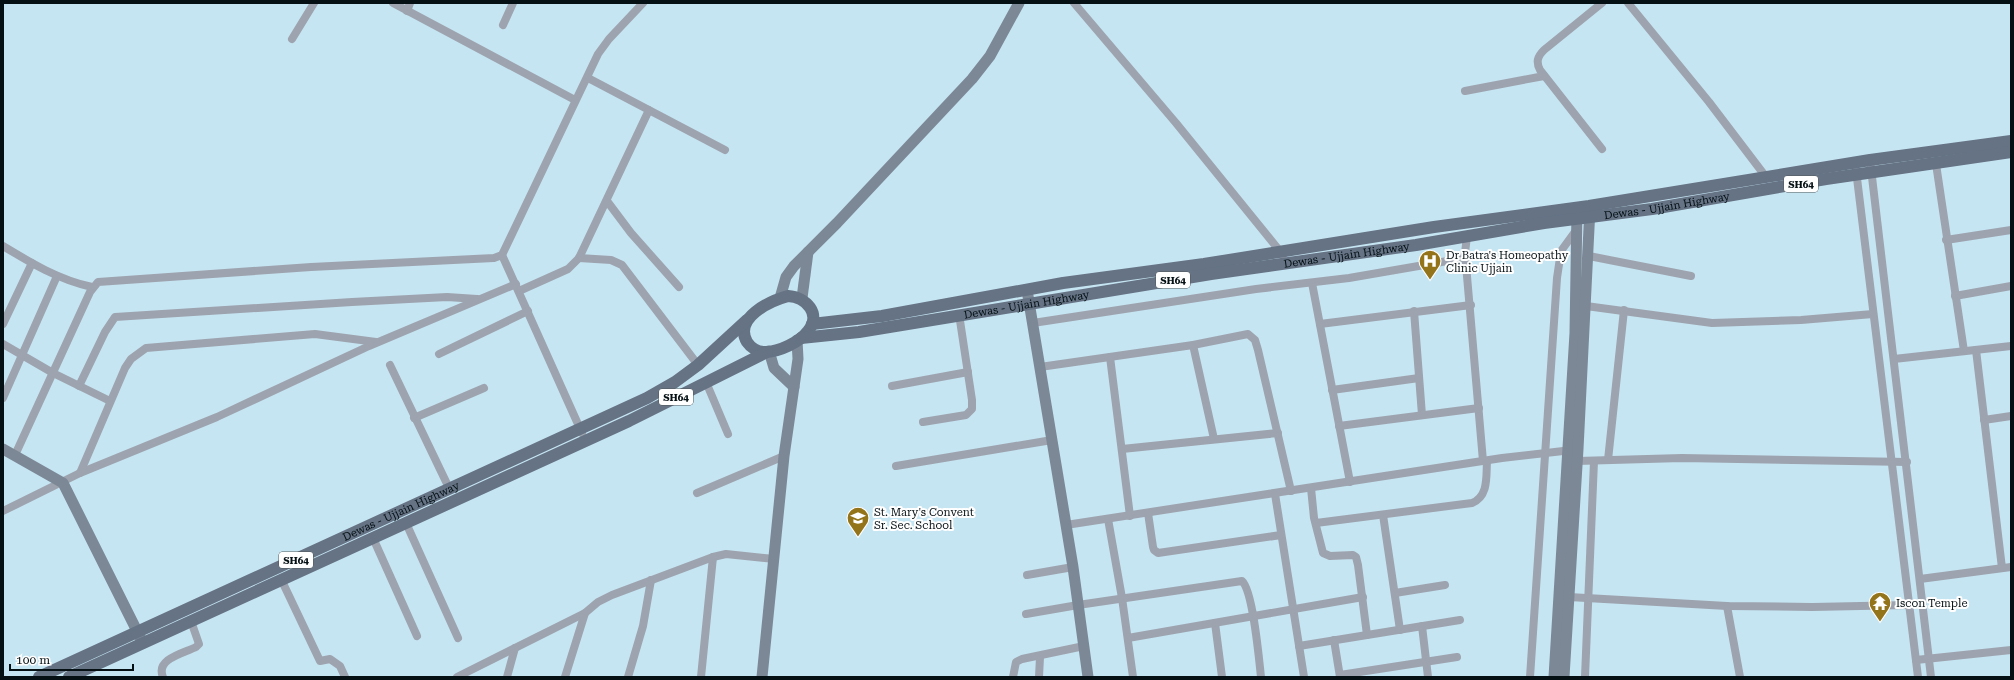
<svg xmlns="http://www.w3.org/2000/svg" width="2014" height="680" viewBox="0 0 2014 680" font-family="'Roboto Serif',serif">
  <rect width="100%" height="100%" fill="#c6e5f3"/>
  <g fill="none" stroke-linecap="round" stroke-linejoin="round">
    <!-- street -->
    <g stroke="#9da4af" stroke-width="8">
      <path d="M 393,3 L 575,100"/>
      <path d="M 1074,3 L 1176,123 L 1283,255"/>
      <path d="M 1602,3 L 1544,50 C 1537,57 1536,62 1540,70 L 1602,149"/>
      <path d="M 1628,3 L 1709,102 L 1766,177"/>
      <path d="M 407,11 L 410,3"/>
      <path d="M 503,25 L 513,3"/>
      <path d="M 292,39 L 314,3"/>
      <path d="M 588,78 L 725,150"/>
      <path d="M 1465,91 L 1544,76"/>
      <path d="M 1870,160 L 1931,677"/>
      <path d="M 1936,164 L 1964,351"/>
      <path d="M 1856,170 L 1918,677"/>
      <path d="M 607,201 L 631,233 L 679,287"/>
      <path d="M 1946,240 L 2011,230"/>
      <path d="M 3,246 C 31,263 59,280 92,287"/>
      <path d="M 1465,253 L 1483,461"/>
      <path d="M 502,255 L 582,433"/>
      <path d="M 1589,256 L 1691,276"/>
      <path d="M 579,258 L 611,260 L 622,265 L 698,365"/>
      <path d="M 1312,283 L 1350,482"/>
      <path d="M 519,291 L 568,269 L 579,258 L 649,110"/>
      <path d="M 1955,296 L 2011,286"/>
      <path d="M 1586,306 L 1712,323 L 1801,320 L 1873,314"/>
      <path d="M 1414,311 L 1422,415"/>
      <path d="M 1033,323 L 1256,289 L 1349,278 L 1459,259 L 1465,253 L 1467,236"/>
      <path d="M 3,324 L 32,263"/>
      <path d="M 1320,324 L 1471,305"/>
      <path d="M 3,344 L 53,373 L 110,401"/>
      <path d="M 1193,345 L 1214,439"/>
      <path d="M 1976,350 L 2002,568"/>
      <path d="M 439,354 L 528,311"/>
      <path d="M 1110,357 L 1130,516"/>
      <path d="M 1894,359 L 2011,346"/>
      <path d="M 390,365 L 449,488"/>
      <path d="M 1040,367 L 1193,345 L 1248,334 L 1255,340 L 1258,350 L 1291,491"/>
      <path d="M 706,382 L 728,434"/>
      <path d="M 79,386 L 105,332 L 115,317 L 352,302 L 447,297 L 477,299"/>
      <path d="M 892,386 L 968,372"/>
      <path d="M 1332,390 L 1419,378"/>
      <path d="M 3,398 L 57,276"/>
      <path d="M 414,418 L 484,388"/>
      <path d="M 1984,420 L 2011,416"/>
      <path d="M 923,422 L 966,415 L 972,409 L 972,400 L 959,314"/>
      <path d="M 1339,426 L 1479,408"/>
      <path d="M 1122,449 L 1278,433"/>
      <path d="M 15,455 L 90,292 L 98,282 L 311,267 L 494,258 L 502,255 L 598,54 L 609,39 L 643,3"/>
      <path d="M 1608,460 L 1624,310"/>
      <path d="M 1577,461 L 1682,458 L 1907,462"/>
      <path d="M 896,466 L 1052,440"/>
      <path d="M 80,473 L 217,417 L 369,346 L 516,284"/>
      <path d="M 1311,488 L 1314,518 L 1323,553 L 1330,556 L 1353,555 L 1356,557 L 1358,565 L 1367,635"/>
      <path d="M 697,493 L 784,456"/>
      <path d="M 1275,494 L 1304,677"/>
      <path d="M 3,511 L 80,473 L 125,368 L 131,359 L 146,348 L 315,334 L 376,342"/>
      <path d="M 1148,513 L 1153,547 L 1154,550 L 1158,553 L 1281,535"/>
      <path d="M 1383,515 L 1400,630"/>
      <path d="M 1108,519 L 1122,598 L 1133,677"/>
      <path d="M 406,523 L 458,638"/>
      <path d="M 1316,523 L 1472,503 C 1489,496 1486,476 1487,461"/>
      <path d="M 1066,525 L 1502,458 L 1572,450"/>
      <path d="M 373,538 L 417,636"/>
      <path d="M 1027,575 L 1073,567"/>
      <path d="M 281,579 L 320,661 L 330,659 L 340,666 L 345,677"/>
      <path d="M 1920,579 L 2011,567"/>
      <path d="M 1395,593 L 1445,585"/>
      <path d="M 1569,597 L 1727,606 L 1812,607 L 1909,605"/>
      <path d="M 1727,606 L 1740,677"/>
      <path d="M 1026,614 L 1078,605 L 1242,581 C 1253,591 1259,659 1261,677"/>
      <path d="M 1215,623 L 1222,677"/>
      <path d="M 1422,626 L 1428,677"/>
      <path d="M 1128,638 L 1363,597"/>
      <path d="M 1334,640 L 1340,677"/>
      <path d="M 1299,646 L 1460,620"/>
      <path d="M 1916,660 L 2011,650"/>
      <path d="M 1340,675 L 1457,657"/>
      <path d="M 163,677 C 155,659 184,653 196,647 L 199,644 L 191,621"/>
      <path d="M 457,677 L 585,613"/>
      <path d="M 507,677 L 515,648"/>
      <path d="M 565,677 L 585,613 L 598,602 L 612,595 L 713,557 L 726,554 L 774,559"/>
      <path d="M 628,677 L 643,626 L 651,580"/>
      <path d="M 701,677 L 713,557"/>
      <path d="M 1013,677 L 1016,662 L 1022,659 L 1084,646"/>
      <path d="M 1039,677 L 1040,657"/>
      <path d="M 1530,677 L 1557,278 L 1561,251 L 1577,229"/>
      <path d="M 1585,677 L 1594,461"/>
    </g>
    <!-- secondary -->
    <g stroke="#7c8896" stroke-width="11">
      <path d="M 1027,290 L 1073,567 L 1088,677"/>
      <path d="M 780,298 L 786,277 L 794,266 L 837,223 L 972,79 L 990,56 L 1019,3"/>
      <path d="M 802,298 L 808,252"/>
      <path d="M 769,351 L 774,368 L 794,387"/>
      <path d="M 3,449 L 63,483 L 143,643"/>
      <path d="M 762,677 L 784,456 L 798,359 L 797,340"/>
      <path d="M 1554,677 L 1575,333 L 1577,210"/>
      <path d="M 1564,677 L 1578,449 L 1590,208"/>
    </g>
    <!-- primary -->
    <g stroke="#657385" stroke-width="12">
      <path d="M 788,296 C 806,297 822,314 808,331 C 800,342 779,352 765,352 C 758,352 751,348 747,342 C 733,318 770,301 788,296 Z"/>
      <path d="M 812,324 L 882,316 L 1063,283 L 1204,264 L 1434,227 L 1589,206 L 1870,160 L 2011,141"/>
      <path id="s1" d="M 801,338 L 859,332 L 1211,274 L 1416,245 L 1544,223 L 1652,209 L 1826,179 L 2011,152"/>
      <path id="s2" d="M 39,677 L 647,398 L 675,382 L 698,365 L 747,320"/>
      <path d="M 69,677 L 629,421 L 767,352"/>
    </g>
  </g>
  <!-- icons -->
  <defs>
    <g id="hospital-pin" transform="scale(1.15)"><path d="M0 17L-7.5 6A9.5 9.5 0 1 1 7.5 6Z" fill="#93741b" stroke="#fff"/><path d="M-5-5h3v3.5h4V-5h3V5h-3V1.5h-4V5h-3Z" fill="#fff"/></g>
    <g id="school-pin" transform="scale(1.15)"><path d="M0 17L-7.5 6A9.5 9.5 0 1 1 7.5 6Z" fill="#93741b" stroke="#fff"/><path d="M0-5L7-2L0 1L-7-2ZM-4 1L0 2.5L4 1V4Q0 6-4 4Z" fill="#fff"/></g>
    <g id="temple-pin" transform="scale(1.15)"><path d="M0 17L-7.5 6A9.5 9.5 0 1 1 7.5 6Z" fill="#93741b" stroke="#fff"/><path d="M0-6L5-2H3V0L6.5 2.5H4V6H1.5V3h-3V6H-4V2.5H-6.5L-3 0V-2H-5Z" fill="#fff"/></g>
  </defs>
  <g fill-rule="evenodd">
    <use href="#hospital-pin" x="1430" y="261"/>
    <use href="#school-pin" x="858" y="518"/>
    <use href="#temple-pin" x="1880" y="603"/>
  </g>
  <g text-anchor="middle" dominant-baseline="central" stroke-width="4" stroke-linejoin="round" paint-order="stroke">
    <!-- shield labels -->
    <g fill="#fff" stroke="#50585a" stroke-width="1">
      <rect x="1784" y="176" width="34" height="16" rx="3"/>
      <rect x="1156" y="272" width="34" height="16" rx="3"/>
      <rect x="659" y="389" width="34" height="16" rx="3"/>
      <rect x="279" y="552" width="34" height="16" rx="3"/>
    </g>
    <g font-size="10" font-weight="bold" fill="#051014">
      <text x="1801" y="184">SH64</text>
      <text x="1173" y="280">SH64</text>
      <text x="676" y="397">SH64</text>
      <text x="296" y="560">SH64</text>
    </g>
    <!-- street labels -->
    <g font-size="11" fill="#051014" stroke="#fff">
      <text stroke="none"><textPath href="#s1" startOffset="876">Dewas - Ujjain Highway</textPath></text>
      <text stroke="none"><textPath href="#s1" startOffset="552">Dewas - Ujjain Highway</textPath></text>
      <text stroke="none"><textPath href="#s1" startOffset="228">Dewas - Ujjain Highway</textPath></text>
      <text stroke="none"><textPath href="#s2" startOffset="398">Dewas - Ujjain Highway</textPath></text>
    </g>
    <!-- poi labels -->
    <g font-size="11" fill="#051014" stroke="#fff" text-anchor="start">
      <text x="1446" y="255">Dr Batra's Homeopathy<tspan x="1446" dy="13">Clinic Ujjain</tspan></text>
      <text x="874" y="512">St. Mary's Convent<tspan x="874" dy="13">Sr. Sec. School</tspan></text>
      <text x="1896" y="603">Iscon Temple</text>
    </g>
  </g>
  <!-- border -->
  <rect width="2014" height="680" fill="none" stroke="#051014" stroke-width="8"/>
  <!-- scale -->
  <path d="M10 664v6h123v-6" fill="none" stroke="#051014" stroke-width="2"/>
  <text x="16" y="664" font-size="12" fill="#051014" stroke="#ffffff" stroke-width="3" paint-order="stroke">100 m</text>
</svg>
